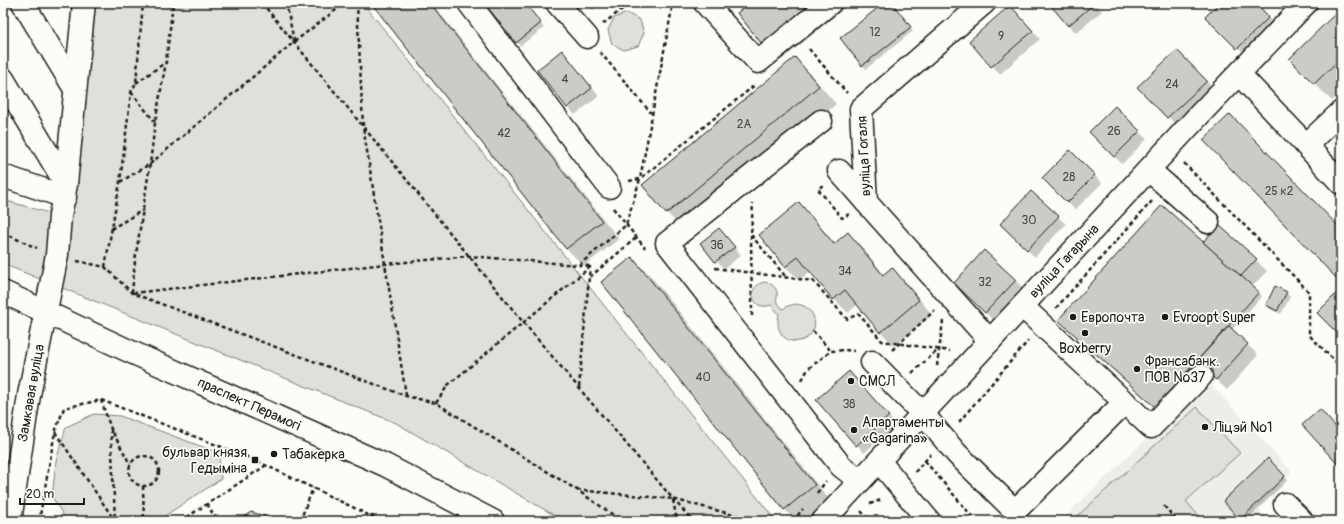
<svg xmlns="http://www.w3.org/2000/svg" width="1344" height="524" viewBox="0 0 1344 524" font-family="Pangolin,sans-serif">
  <rect width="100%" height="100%" fill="#fdfcf7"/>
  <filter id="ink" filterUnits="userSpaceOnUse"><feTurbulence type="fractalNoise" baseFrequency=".025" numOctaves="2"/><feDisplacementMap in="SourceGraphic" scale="8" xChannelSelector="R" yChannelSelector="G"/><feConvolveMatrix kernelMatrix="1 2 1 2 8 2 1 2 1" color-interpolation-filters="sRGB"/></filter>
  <g filter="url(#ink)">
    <!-- built -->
    <path fill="#eeede9" d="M 1208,381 L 1292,472 L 1258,508 L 1270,521 L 1060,521 Z"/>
    <!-- green -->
    <g fill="#e0dfdb" stroke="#7e7e7c">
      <path d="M 84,3 L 363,3 L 776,521 L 564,521 L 396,423 L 3,264 L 3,200 L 60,216 Z"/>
      <path d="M 627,13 L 640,20 L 644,33 L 638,46 L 624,50 L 612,44 L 608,30 L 614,18 Z"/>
      <path d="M 764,282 C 774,283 780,291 776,301 L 783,309 C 806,292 828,325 805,339 C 801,341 796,342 792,341 C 779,338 776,325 779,314 L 771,305 C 752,312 745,287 764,282 Z"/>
      <path d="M 1197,407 L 1240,453 L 1186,501 L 1203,521 L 1072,521 Z"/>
      <path d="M 94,414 L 120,416 L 219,453 L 221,479 L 157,521 L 67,521 L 52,497 L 56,461 L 66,427 Z"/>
    </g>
    <!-- shadow -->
    <g fill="#0003">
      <path d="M 373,3 L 432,3 L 619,239 L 584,266 L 567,249 Z"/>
      <path d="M 488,3 L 524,3 L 544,28 L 520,46 Z"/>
      <path d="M 587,3 L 600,3 L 593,10 Z"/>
      <path d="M 751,3 L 851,3 L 780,61 L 763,44 L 738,13 Z"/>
      <path d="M 885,3 L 891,3 L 913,31 L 866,69 L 863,65 Z"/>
      <path d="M 1058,3 L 1095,3 L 1102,11 L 1076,33 L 1069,25 Z"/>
      <path d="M 1220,3 L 1254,3 L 1276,25 L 1246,55 L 1207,17 Z"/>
      <path d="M 1341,9 L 1341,92 L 1332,101 L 1290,59 Z"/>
      <path d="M 1018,14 L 1040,39 L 1000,74 L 970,41 Z"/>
      <path d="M 562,51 L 599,96 L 575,115 L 568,107 Z"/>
      <path d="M 795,58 L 812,76 L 836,104 L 685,231 L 667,213 L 643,185 Z"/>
      <path d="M 1184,58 L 1214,89 L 1176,125 L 1139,87 Z"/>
      <path d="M 1115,107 L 1147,139 L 1122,164 L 1090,132 Z"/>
      <path d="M 1070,151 L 1102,183 L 1075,210 L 1044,178 Z"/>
      <path d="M 799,203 L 812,217 L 835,244 L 848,233 L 862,247 L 884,275 L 892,269 L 906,282 L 932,315 L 894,346 L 881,332 L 858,304 L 848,313 L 834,299 L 811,271 L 799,280 L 786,267 L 760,235 Z"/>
      <path d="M 1058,217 L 1066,224 L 1035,257 L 1008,232 Z"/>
      <path d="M 719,229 L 741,255 L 724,269 L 702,243 Z"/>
      <path d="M 1204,243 L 1256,260 L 1267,271 L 1252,287 L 1262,296 L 1232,330 L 1258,355 L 1227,390 L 1200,365 L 1159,410 L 1063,323 Z"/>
      <path d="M 632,258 L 650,275 L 832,503 L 809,521 L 796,521 L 784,509 Z"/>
      <path d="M 1015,280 L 1023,288 L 993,320 L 962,291 Z"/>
      <path d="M 1286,293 L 1290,297 L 1281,314 L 1270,309 L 1267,305 Z"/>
      <path d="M 856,379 L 896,425 L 864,453 L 857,445 Z"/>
      <path d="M 1268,459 L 1288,480 L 1246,521 L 1243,521 L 1224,502 Z"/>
    </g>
    <!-- building -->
    <g fill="#cccbc8" stroke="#1c1c1c">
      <path d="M 371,3 L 430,3 L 602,221 L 566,249 Z"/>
      <path d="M 486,3 L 525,3 L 541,23 L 516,43 L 485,4 Z"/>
      <path d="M 749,3 L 813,3 L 762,44 L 737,13 Z"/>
      <path d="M 884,3 L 892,3 L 911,27 L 862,66 L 840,38 Z"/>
      <path d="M 1057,3 L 1095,3 L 1068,26 L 1052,7 Z"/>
      <path d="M 1219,3 L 1256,3 L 1269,17 L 1237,49 L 1205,17 Z"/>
      <path d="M 1010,5 L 1033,31 L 991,67 L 969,41 Z"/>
      <path d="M 1341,8 L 1341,58 L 1314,84 L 1289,59 Z"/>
      <path d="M 562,50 L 592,88 L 567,108 L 537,70 Z"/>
      <path d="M 1177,50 L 1207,81 L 1167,118 L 1137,87 Z"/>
      <path d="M 795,57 L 819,86 L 666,214 L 642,185 Z"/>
      <path d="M 1115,106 L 1140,131 L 1114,157 L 1089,132 Z"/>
      <path d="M 1230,114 L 1341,229 L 1341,283 L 1203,140 Z"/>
      <path d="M 1070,150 L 1095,175 L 1067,203 L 1042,178 Z"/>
      <path d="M 1031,191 L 1059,216 L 1027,250 L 1000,224 Z"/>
      <path d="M 799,202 L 834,244 L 848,232 L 883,275 L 892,267 L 919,300 L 880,333 L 845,290 L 833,300 L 798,257 L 785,267 L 759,235 Z"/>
      <path d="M 1162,205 L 1259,292 L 1155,407 L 1058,320 Z"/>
      <path d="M 1219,225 L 1257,259 L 1241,276 L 1203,242 Z"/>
      <path d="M 719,228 L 735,247 L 715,262 L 700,243 Z"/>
      <path d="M 984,250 L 1016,280 L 985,313 L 954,283 Z"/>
      <path d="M 632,257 L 815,485 L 784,510 L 601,282 Z"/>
      <path d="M 1275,286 L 1287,292 L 1277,311 L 1266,305 Z"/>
      <path d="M 1341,289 L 1341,337 L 1317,313 Z"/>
      <path d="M 1229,326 L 1248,344 L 1216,380 L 1196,362 Z"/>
      <path d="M 849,371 L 889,416 L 856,446 L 816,400 Z"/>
      <path d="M 1320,409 L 1341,433 L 1341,468 L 1302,425 Z"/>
      <path d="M 1268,458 L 1285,476 L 1240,520 L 1223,501 Z"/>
      <path d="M 251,512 L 282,521 L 238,521 Z"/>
    </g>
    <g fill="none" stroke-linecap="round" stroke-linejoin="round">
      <!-- minor casing -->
      <g stroke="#1c1c1c" stroke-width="25">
        <g id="minor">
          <path d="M 23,3 L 75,89"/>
          <path d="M 469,3 L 609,187"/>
          <path d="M 557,3 L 587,37"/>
          <path d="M 705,3 L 758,62 L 830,3"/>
          <path d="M 984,3 L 861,109 L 866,202 L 990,341"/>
          <path d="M 1239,74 L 1306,145"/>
          <path d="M 3,79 L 66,184"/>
          <path d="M 1341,112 L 1306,145 L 1341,183"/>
          <path d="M 821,121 L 667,243 L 841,466 L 860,481"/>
          <path d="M 1149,170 L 1208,222"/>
          <path d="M 839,171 L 866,202"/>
          <path d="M 3,176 L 65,197"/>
          <path d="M 1023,307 L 1151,427 L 1201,376"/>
          <path d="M 872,362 L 923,414 L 957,454 L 1015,511 L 1125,402"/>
          <path d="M 879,461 L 929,521"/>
          <path d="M 1285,504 L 1302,521"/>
          <path d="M 10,521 L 29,395 L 57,255 L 60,216 L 66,184 L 84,3"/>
          <path d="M 823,521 L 1201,113 L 1306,3"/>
        </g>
      </g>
      <!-- major casing -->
      <g stroke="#1c1c1c" stroke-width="25">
        <path id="major" d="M 3,292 L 129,351 L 385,465 L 493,521"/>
      </g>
      <!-- path -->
      <g stroke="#1c1c1c" stroke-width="2.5" stroke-dasharray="4 3" stroke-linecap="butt">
        <path d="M 262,3 L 523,322 L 673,499 L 693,521"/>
        <path d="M 286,3 L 294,41"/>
        <path d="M 357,3 L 363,126 L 406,395"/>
        <path d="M 603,24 L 630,3"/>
        <path d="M 809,49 L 847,93"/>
        <path d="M 600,52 L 651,113"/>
        <path d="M 136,83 L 166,62"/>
        <path d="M 131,92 L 155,122"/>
        <path d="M 1184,163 L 1309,292 L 1309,335 L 1341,367"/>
        <path d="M 629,181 L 640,179 L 756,84"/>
        <path d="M 120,182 L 150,164 L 294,42 L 345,3"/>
        <path d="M 823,185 L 818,189 L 842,218 L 849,214"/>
        <path d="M 613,208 L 645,248"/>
        <path d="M 111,229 L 143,210"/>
        <path d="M 3,233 L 37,248"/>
        <path d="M 751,235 L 786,277"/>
        <path d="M 77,261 L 105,267 L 132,293 L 406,396 L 436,403 L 577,490 L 622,521"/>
        <path d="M 579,265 L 626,225 L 640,179 L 673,3"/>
        <path d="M 105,267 L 120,182 L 131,92 L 136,83 L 143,3"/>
        <path d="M 715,268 L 813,281 L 847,319 L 859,314 L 882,341 L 950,351"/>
        <path d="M 590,277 L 637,237"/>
        <path d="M 132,293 L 135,261 L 150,164 L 155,123 L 166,62 L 173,3"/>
        <path d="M 133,293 L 385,264 L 469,256 L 590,266"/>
        <path d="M 1056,308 L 1152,201"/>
        <path d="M 752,316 L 751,235 L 753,203"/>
        <path d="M 813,331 L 831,351"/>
        <path d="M 892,350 L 935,310"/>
        <path d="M 937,366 L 943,321"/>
        <path d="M 912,373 L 938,350"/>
        <path d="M 802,380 L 808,369 L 831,351 L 845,350 L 854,351"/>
        <path d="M 579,387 L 590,266"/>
        <path d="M 101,400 L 111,429 L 130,464"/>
        <path d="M 436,403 L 448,385 L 590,267"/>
        <path d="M 959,422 L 1028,341"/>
        <path d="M 111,429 L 115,521"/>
        <path d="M 55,432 L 115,521"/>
        <circle cx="144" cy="471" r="15"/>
        <path d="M 925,461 L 976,521"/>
        <path d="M 915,472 L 931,454"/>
        <path d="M 143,486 L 144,521"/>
        <path d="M 577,490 L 673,499 L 757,521"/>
        <path d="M 817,493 L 826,481"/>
        <path d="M 673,500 L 677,521"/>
        <path d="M 207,504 L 217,521"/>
        <path d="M 870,504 L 883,499"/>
        <path d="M 1164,506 L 1177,521"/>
        <path d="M 861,511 L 870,521"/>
        <path d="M 39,521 L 55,432 L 64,408 L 101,400 L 255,460 L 381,521"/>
        <path d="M 181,521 L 265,466"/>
        <path d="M 300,521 L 313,488"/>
        <path d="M 793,521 L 803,509"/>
      </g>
      <!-- minor -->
      <use href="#minor" stroke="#fdfcf7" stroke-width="22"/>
      <!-- major -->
      <use href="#major" stroke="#fdfcf7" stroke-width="22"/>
    </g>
  </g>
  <!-- markers -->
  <g fill="#1c1c1c" stroke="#fdfcf7" stroke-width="1.5">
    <circle cx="1073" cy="317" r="4"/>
    <circle cx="1165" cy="317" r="4"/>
    <circle cx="1085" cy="333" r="4"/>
    <circle cx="1137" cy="369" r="4"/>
    <circle cx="851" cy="381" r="4"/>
    <circle cx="1205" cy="427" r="4"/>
    <circle cx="854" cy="430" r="4"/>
    <circle cx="274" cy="454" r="4"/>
    <rect x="251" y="456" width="8" height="8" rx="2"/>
  </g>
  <g text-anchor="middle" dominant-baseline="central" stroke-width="3.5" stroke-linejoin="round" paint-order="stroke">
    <!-- number labels -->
    <g font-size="12" fill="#484847">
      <text x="875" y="32">12</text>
      <text x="1001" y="36">9</text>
      <text x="565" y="79">4</text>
      <text x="1172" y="84">24</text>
      <text x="744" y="124">2А</text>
      <text x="1114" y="131">26</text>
      <text x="504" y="133">42</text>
      <text x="1069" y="177">28</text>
      <text x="1279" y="191">25 к2</text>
      <text x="1029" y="220">30</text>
      <text x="717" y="245">36</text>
      <text x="845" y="271">34</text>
      <text x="985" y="282">32</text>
      <text x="703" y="377">40</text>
      <text x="849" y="404">38</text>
    </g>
    <!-- street labels -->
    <g font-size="14" fill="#1c1c1c" stroke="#fdfcf7">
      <text transform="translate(864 156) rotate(-93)">вуліца Гогаля</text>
      <text transform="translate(1064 261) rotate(-47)">вуліца Гагарына</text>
      <text transform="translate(31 393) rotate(-80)">Замкавая вуліца</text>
      <text transform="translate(249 404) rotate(24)">праспект Перамогі</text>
    </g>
    <!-- poi labels -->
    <g font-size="14" fill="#1c1c1c" stroke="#fdfcf7" text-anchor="start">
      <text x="1081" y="317">Европочта</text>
      <text x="1173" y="317">Evroopt Super</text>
      <text x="1085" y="348" text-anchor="middle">Boxberry</text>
      <text x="1145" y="361">Франсабанк.<tspan x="1145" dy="16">ПОВ №37</tspan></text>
      <text x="859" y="381">СМСЛ</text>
      <text x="862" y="422">Апартаменты<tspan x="862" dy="16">«Gagarina»</tspan></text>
      <text x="1213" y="427">Ліцэй №1</text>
      <text x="247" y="452" text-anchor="end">бульвар князя<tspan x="247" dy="16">Гедыміна</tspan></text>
      <text x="282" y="454">Табакерка</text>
    </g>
  </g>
  <!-- margin -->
  <rect width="1344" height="524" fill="none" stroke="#fdfcf7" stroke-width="16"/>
  <rect x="8" y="8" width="1328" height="508" fill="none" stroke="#1c1c1c" stroke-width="1.5" filter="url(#ink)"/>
  <!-- scale -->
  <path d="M20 498v6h64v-6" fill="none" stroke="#1c1c1c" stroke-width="2"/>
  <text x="26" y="498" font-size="12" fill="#1c1c1c" stroke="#fdfcf7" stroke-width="3" paint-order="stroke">20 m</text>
</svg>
